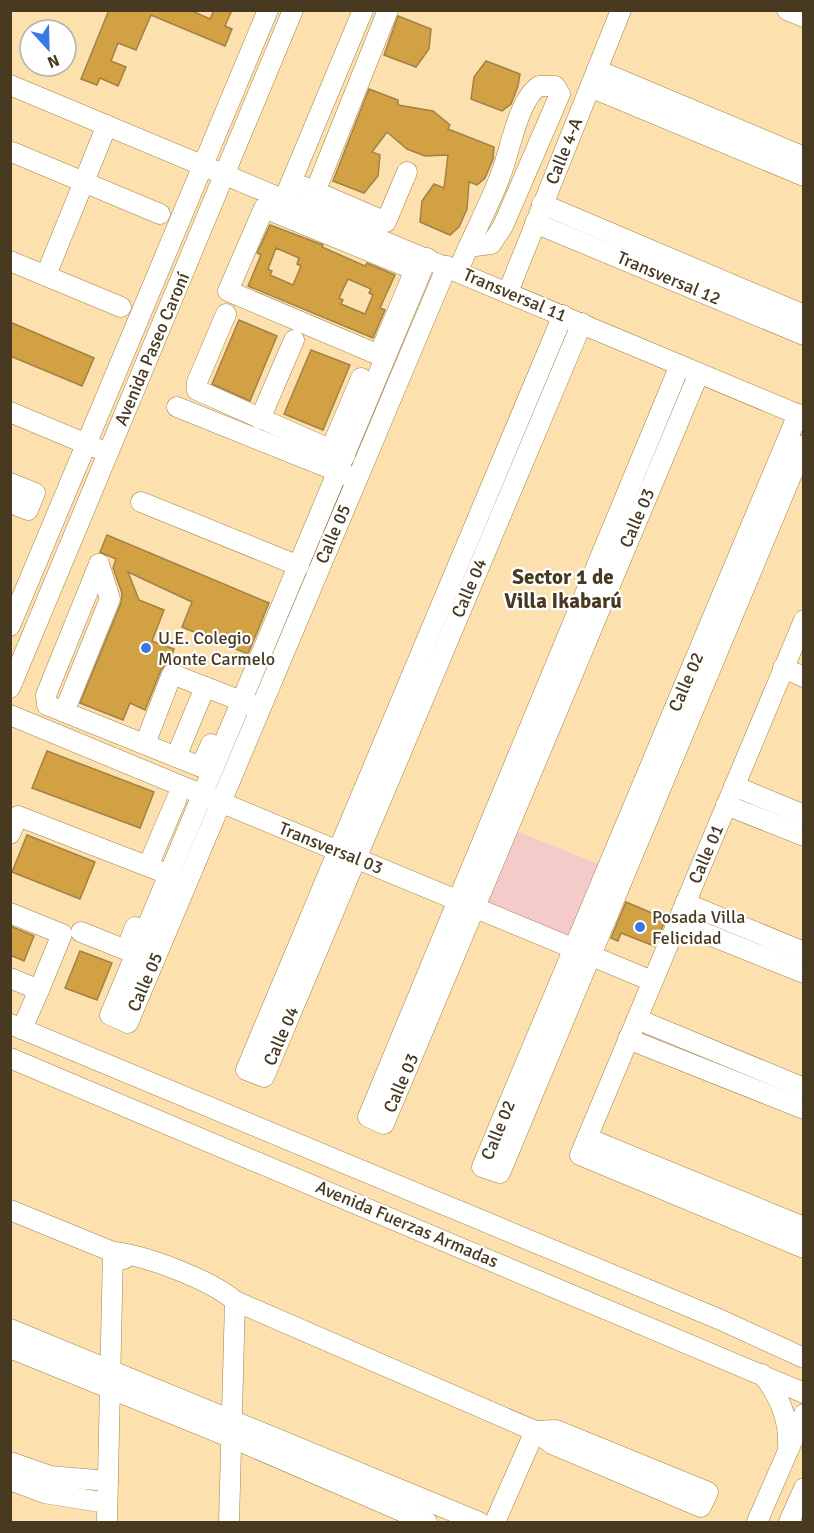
<svg xmlns="http://www.w3.org/2000/svg" width="814" height="1533" viewBox="0 0 814 1533" font-family="Signika,sans-serif">
  <rect width="100%" height="100%" fill="#fce0ae"/>
  <!-- green -->
  <path fill="#f5cbc9" d="M 514,830 L 601,865 L 569,939 L 483,902 Z"/>
  <!-- building -->
  <g fill="#d2a143" stroke="#a28145" stroke-width="1.5" fill-rule="evenodd">
    <path d="M 109,10 L 190,10 L 210,19 L 214,10 L 232,10 L 225,26 L 232,29 L 225,46 L 151,15 L 136,50 L 118,43 L 111,61 L 126,67 L 118,86 L 100,78 L 97,85 L 81,79 Z"/>
    <path d="M 398,16 L 431,29 L 429,49 L 416,67 L 384,55 Z"/>
    <path d="M 486,61 L 520,74 L 518,86 L 511,104 L 502,111 L 471,99 L 474,77 Z"/>
    <path d="M 369,89 L 398,100 L 398,105 L 433,111 L 450,125 L 448,129 L 494,147 L 493,159 L 485,178 L 477,185 L 469,182 L 467,209 L 459,227 L 450,235 L 420,222 L 422,201 L 434,184 L 444,188 L 448,155 L 425,156 L 407,149 L 387,132 L 372,152 L 380,155 L 378,176 L 364,193 L 333,181 Z"/>
    <path d="M 270,225 L 323,245 L 322,247 L 365,266 L 367,263 L 395,275 L 380,308 L 385,310 L 373,338 L 248,286 L 261,255 L 257,253 ZM 276,248 L 299,258 L 297,264 L 301,266 L 293,285 L 270,275 L 272,271 L 268,269 ZM 348,279 L 371,289 L 369,293 L 373,295 L 365,314 L 341,304 L 343,300 L 339,298 Z"/>
    <path d="M 239,320 L 277,336 L 250,401 L 212,384 Z"/>
    <path d="M 10,322 L 94,358 L 82,386 L 10,356 Z"/>
    <path d="M 311,350 L 350,365 L 323,430 L 284,414 Z"/>
    <path d="M 107,535 L 269,603 L 248,654 L 182,627 L 192,602 L 128,572 L 139,600 L 164,610 L 152,641 L 174,649 L 169,663 L 161,670 L 145,710 L 130,703 L 123,720 L 80,703 L 121,603 L 122,593 L 113,568 L 116,559 L 100,552 Z"/>
    <path d="M 47,751 L 154,792 L 140,828 L 32,788 Z"/>
    <path d="M 27,835 L 95,862 L 80,899 L 12,872 Z"/>
    <path d="M 626,902 L 666,919 L 654,946 L 621,933 L 618,941 L 611,938 Z"/>
    <path d="M 10,926 L 34,936 L 24,961 L 10,955 Z"/>
    <path d="M 80,951 L 112,963 L 97,1000 L 65,988 Z"/>
  </g>
  <g fill="none" stroke-linecap="round" stroke-linejoin="round">
    <!-- minor casing -->
    <g stroke="#a28144" stroke-width="21">
      <g id="minor">
        <path d="M 787,10 L 804,17"/>
        <path d="M 597,70 L 804,157"/>
        <path d="M 10,85 L 804,417"/>
        <path d="M 590,87 L 804,176"/>
        <path d="M 12,152 L 160,214"/>
        <path d="M 302,186 L 386,222 L 407,172"/>
        <path d="M 315,192 L 388,10"/>
        <path d="M 284,199 L 363,10"/>
        <path d="M 542,204 L 804,315"/>
        <path d="M 264,208 L 415,270 L 379,355 L 228,291 Z"/>
        <path d="M 535,223 L 804,335"/>
        <path d="M 427,258 L 110,1015 L 128,1023 L 447,266"/>
        <path d="M 10,261 L 121,307"/>
        <path d="M 458,271 C 471,238 489,207 501,174 C 510,151 518,100 539,86 L 555,86 L 560,94 L 503,226 L 491,244 L 468,247"/>
        <path d="M 46,275 L 107,125"/>
        <path d="M 508,292 L 621,10"/>
        <path d="M 226,314 L 197,382 L 197,390 L 345,456"/>
        <path d="M 563,315 L 246,1070 L 264,1077 L 582,323"/>
        <path d="M 680,365 L 368,1117 L 384,1124 L 699,373"/>
        <path d="M 177,407 L 349,476"/>
        <path d="M 10,412 L 96,448"/>
        <path d="M 798,414 L 482,1167 L 500,1173 L 804,445"/>
        <path d="M 260,419 L 294,340"/>
        <path d="M 331,449 L 361,378"/>
        <path d="M 10,483 L 35,493 L 28,510 L 10,503"/>
        <path d="M 141,502 L 299,566"/>
        <path d="M 99,564 L 46,695 L 47,705 L 201,767 L 211,744"/>
        <path d="M 804,620 L 580,1155 L 804,1248"/>
        <path d="M 10,626 L 268,10"/>
        <path d="M 783,668 L 804,677"/>
        <path d="M 10,688 L 293,10"/>
        <path d="M 64,712 L 110,599 L 99,564"/>
        <path d="M 10,715 L 652,981"/>
        <path d="M 145,744 L 172,674 L 254,706"/>
        <path d="M 176,757 L 205,687"/>
        <path d="M 734,786 L 804,815"/>
        <path d="M 726,805 L 804,836"/>
        <path d="M 10,834 L 18,816 L 170,875"/>
        <path d="M 148,866 L 177,798"/>
        <path d="M 685,903 L 804,952"/>
        <path d="M 10,913 L 62,934 L 39,990 L 10,978"/>
        <path d="M 677,922 L 804,973"/>
        <path d="M 81,932 L 126,950 L 135,927"/>
        <path d="M 637,1019 L 804,1088"/>
        <path d="M 10,1024 L 721,1320 L 804,1358"/>
        <path d="M 22,1029 L 39,990"/>
        <path d="M 628,1039 L 804,1109"/>
        <path d="M 10,1058 L 804,1393"/>
        <path d="M 587,1138 L 804,1227"/>
        <path d="M 10,1210 L 113,1252 L 124,1259"/>
        <path d="M 113,1252 C 145,1255 211,1280 235,1301 L 535,1431 L 552,1444 L 701,1507 L 708,1492 L 556,1430 L 535,1431"/>
        <path d="M 10,1329 L 479,1522"/>
        <path d="M 10,1348 L 232,1438 L 427,1522"/>
        <path d="M 762,1374 C 779,1395 789,1418 788,1445"/>
        <path d="M 10,1462 L 50,1476 L 108,1481"/>
        <path d="M 10,1480 L 44,1493 L 107,1503"/>
        <path d="M 107,1522 L 113,1252"/>
        <path d="M 229,1522 L 235,1301"/>
        <path d="M 495,1522 L 535,1431"/>
        <path d="M 757,1522 L 804,1414"/>
        <path d="M 789,1522 L 804,1488"/>
      </g>
    </g>
    <!-- minor -->
    <use href="#minor" stroke="#fff" stroke-width="20"/>
  </g>
  <!-- markers -->
  <g fill="#3a78e7" stroke="#fff" stroke-width="2">
    <circle cx="146" cy="648" r="6"/>
    <circle cx="640" cy="927" r="6"/>
  </g>
  <g text-anchor="middle" dominant-baseline="central" stroke-width="4.5" stroke-linejoin="round" paint-order="stroke">
    <!-- street labels -->
    <g font-size="18" fill="#483a20" stroke="#fff">
      <text transform="translate(564 151) rotate(-68)">Calle 4-A</text>
      <text transform="translate(669 278) rotate(23)">Transversal 12</text>
      <text transform="translate(515 295) rotate(23)">Transversal 11</text>
      <text transform="translate(152 349) rotate(-67)">Avenida Paseo Caroní</text>
      <text transform="translate(637 518) rotate(-67)">Calle 03</text>
      <text transform="translate(333 534) rotate(-67)">Calle 05</text>
      <text transform="translate(469 588) rotate(-67)">Calle 04</text>
      <text transform="translate(686 682) rotate(-67)">Calle 02</text>
      <text transform="translate(331 848) rotate(22)">Transversal 03</text>
      <text transform="translate(706 854) rotate(-67)">Calle 01</text>
      <text transform="translate(145 982) rotate(-67)">Calle 05</text>
      <text transform="translate(281 1036) rotate(-67)">Calle 04</text>
      <text transform="translate(401 1083) rotate(-67)">Calle 03</text>
      <text transform="translate(498 1130) rotate(-68)">Calle 02</text>
      <text transform="translate(407 1224) rotate(23)">Avenida Fuerzas Armadas</text>
    </g>
    <!-- poi labels -->
    <g font-size="18" fill="#483a20" stroke="#fff" text-anchor="start">
      <text x="158" y="638">U.E. Colegio<tspan x="158" dy="21">Monte Carmelo</tspan></text>
      <text x="652" y="917">Posada Villa<tspan x="652" dy="21">Felicidad</tspan></text>
    </g>
    <!-- quarter labels -->
    <g font-size="21" font-weight="bold" fill="#483a20" stroke="#fff">
      <text x="563" y="577">Sector 1 de<tspan x="563" dy="24">Villa Ikabarú</tspan></text>
    </g>
  </g>
  <!-- border -->
  <rect width="814" height="1533" fill="none" stroke="#483a20" stroke-width="24"/>
  <!-- north arrow -->
  <g transform="translate(48 48) rotate(158)"><circle r="28" fill="#ffffff" stroke="#b6b0a6" stroke-width="1.5"/>
  <path d="M0-4.5L10 22L0 15L-10 22Z" fill="#3a78e7"/>
  <text y="-9" font-size="16" font-weight="bold" text-anchor="middle" fill="#483a20">N</text>
  </g>
</svg>
